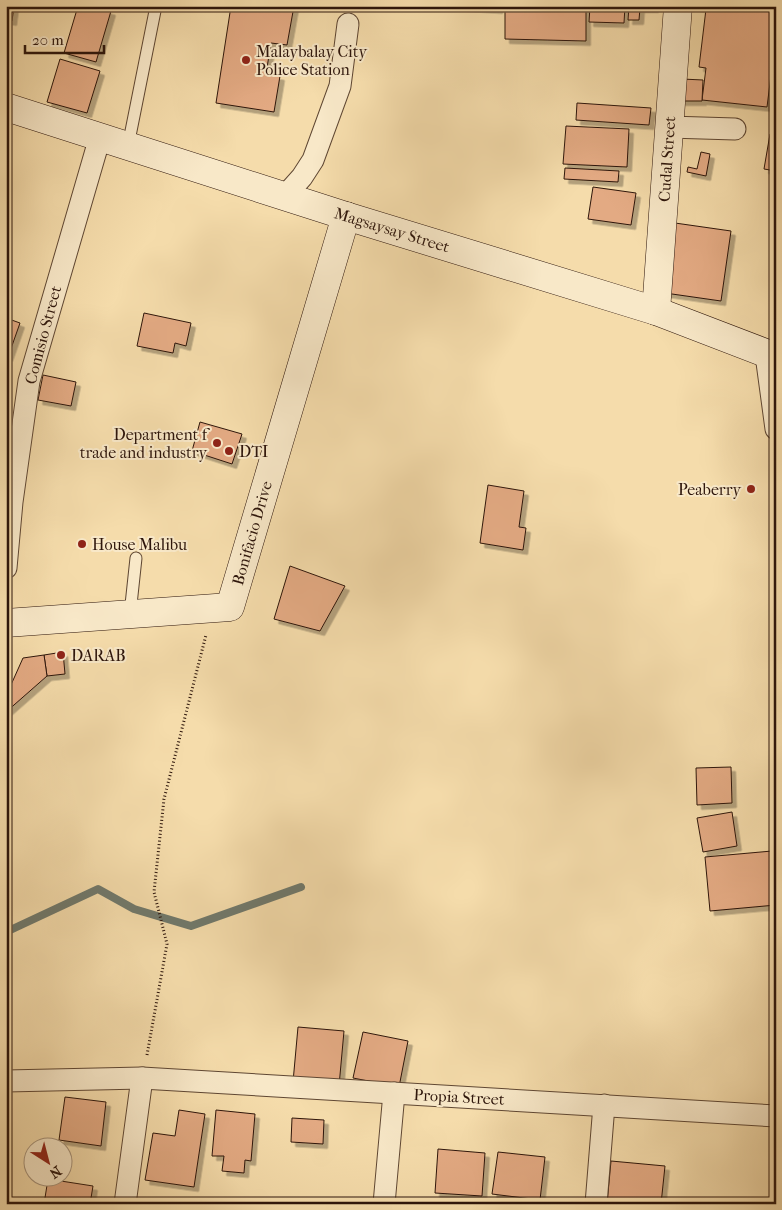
<svg xmlns="http://www.w3.org/2000/svg" width="782" height="1210" viewBox="0 0 782 1210" font-family="'IM FELL French Canon',serif">
  <defs>
    <filter id="shadow"><feDropShadow dx="4.5" dy="4.5" stdDeviation="0" flood-color="#0004"/></filter>
  </defs>
  <rect width="100%" height="100%" fill="#f5dcab"/>
  <filter id="stains"><feTurbulence type="fractalNoise" baseFrequency=".004" numOctaves="4"/><feColorMatrix values="0 0 0 0 .2 0 0 0 0 .09 0 0 0 0 .02 0 0 0 .5 -.17"/></filter>
  <radialGradient id="worn" r=".72"><stop offset=".6" stop-color="#630" stop-opacity="0"/><stop offset="1" stop-color="#630" stop-opacity=".3"/></radialGradient>
  <g fill="none" stroke-linecap="round" stroke-linejoin="round">
    <!-- stream -->
    <path stroke="#70796c" stroke-width="8" d="M 6,932 L 98,889 L 134,909 L 191,926 L 301,887"/>
  </g>
  <!-- building -->
  <g fill="#e3aa83" stroke="#2d150b" filter="url(#shadow)">
    <path d="M 6,6 L 14,6 L 12,21 L 6,20 Z"/>
    <path d="M 78,6 L 93,6 L 111,11 L 96,62 L 64,53 Z"/>
    <path d="M 231,6 L 294,6 L 287,45 L 271,43 L 266,74 L 280,76 L 274,112 L 216,103 Z"/>
    <path d="M 453,6 L 499,6 L 498,9 Z"/>
    <path d="M 505,6 L 586,6 L 586,41 L 505,39 Z"/>
    <path d="M 590,6 L 625,6 L 624,23 L 589,22 Z"/>
    <path d="M 629,6 L 654,6 L 654,8 L 640,8 L 639,20 L 628,20 Z"/>
    <path d="M 692,6 L 776,6 L 776,35 L 767,107 L 702,100 L 706,68 L 699,67 L 706,9 Z"/>
    <path d="M 60,59 L 100,71 L 87,113 L 47,102 Z"/>
    <path d="M 682,79 L 703,80 L 702,101 L 681,101 Z"/>
    <path d="M 577,103 L 651,108 L 649,125 L 576,120 Z"/>
    <path d="M 566,126 L 629,129 L 627,167 L 563,164 Z"/>
    <path d="M 770,134 L 776,134 L 776,171 L 764,169 Z"/>
    <path d="M 701,152 L 710,154 L 706,176 L 687,172 L 688,167 L 697,169 Z"/>
    <path d="M 565,168 L 619,171 L 618,182 L 564,179 Z"/>
    <path d="M 593,187 L 636,193 L 631,225 L 588,219 Z"/>
    <path d="M 675,223 L 731,231 L 721,301 L 665,293 Z"/>
    <path d="M 144,313 L 191,323 L 186,346 L 175,343 L 173,353 L 137,346 Z"/>
    <path d="M 6,318 L 20,323 L 8,357 L 6,356 Z"/>
    <path d="M 43,375 L 76,382 L 71,406 L 38,400 Z"/>
    <path d="M 200,422 L 242,434 L 232,464 L 192,451 Z"/>
    <path d="M 488,485 L 524,491 L 519,527 L 526,528 L 523,550 L 480,543 Z"/>
    <path d="M 290,566 L 345,586 L 320,631 L 274,619 Z"/>
    <path d="M 63,652 L 65,674 L 47,676 L 44,655 Z"/>
    <path d="M 44,655 L 47,676 L 6,712 L 6,696 L 23,658 Z"/>
    <path d="M 731,767 L 732,803 L 697,805 L 696,768 Z"/>
    <path d="M 732,812 L 737,846 L 703,852 L 697,818 Z"/>
    <path d="M 772,851 L 776,905 L 710,911 L 705,857 Z"/>
    <path d="M 298,1027 L 344,1031 L 339,1086 L 293,1082 Z"/>
    <path d="M 363,1032 L 408,1041 L 399,1087 L 353,1078 Z"/>
    <path d="M 65,1097 L 106,1102 L 101,1146 L 59,1140 Z"/>
    <path d="M 179,1110 L 205,1114 L 194,1187 L 145,1180 L 153,1133 L 175,1136 Z"/>
    <path d="M 216,1110 L 255,1114 L 251,1161 L 245,1160 L 244,1173 L 222,1171 L 224,1156 L 212,1156 Z"/>
    <path d="M 292,1118 L 324,1120 L 323,1144 L 291,1142 Z"/>
    <path d="M 438,1149 L 485,1153 L 482,1196 L 435,1193 Z"/>
    <path d="M 498,1152 L 545,1157 L 540,1200 L 492,1194 Z"/>
    <path d="M 611,1161 L 665,1166 L 661,1204 L 607,1204 Z"/>
    <path d="M 48,1179 L 93,1186 L 90,1204 L 44,1204 Z"/>
  </g>
  <g fill="none" stroke-linecap="round" stroke-linejoin="round">
    <!-- lane casing -->
    <g stroke="#5f4733" stroke-width="13">
      <g id="lane">
        <path d="M 128,146 L 156,6"/>
        <path d="M 130,614 L 136,558"/>
      </g>
    </g>
    <!-- street casing -->
    <g stroke="#5f4733" stroke-width="23">
      <g id="street">
        <path d="M 669,127 L 735,129"/>
        <path d="M 285,196 L 302,177 L 313,160 L 340,86 L 348,24"/>
        <path d="M 766,355 L 776,429"/>
        <path d="M 6,568 L 12,502 L 29,381 L 100,137"/>
        <path d="M 6,1081 L 142,1078 L 776,1116"/>
        <path d="M 125,1204 L 142,1078"/>
        <path d="M 384,1204 L 394,1093"/>
        <path d="M 596,1204 L 604,1105"/>
      </g>
    </g>
    <!-- secondary casing -->
    <g stroke="#2d150b" stroke-width="29">
      <g id="secondary">
        <path d="M 6,107 L 346,216 L 656,311 L 776,357"/>
        <path d="M 656,311 L 678,6"/>
        <path d="M 6,623 L 230,607 L 346,216"/>
      </g>
    </g>
    <!-- path -->
    <path stroke="#2d150b" stroke-width="3" stroke-dasharray="1 2.5" stroke-linecap="butt" d="M 147,1055 L 167,944 L 154,892 L 164,799 L 206,635"/>
    <!-- lane -->
    <use href="#lane" stroke="#f8e8c8" stroke-width="11"/>
    <!-- street -->
    <use href="#street" stroke="#f8e8c8" stroke-width="21"/>
    <!-- secondary -->
    <use href="#secondary" stroke="#f8e8c8" stroke-width="28"/>
  </g>
  <!-- markers -->
  <g fill="#8f2418" stroke="#f8e8c8" stroke-width="2">
    <circle cx="246" cy="60" r="5"/>
    <circle cx="217" cy="443" r="5"/>
    <circle cx="229" cy="451" r="5"/>
    <circle cx="751" cy="489" r="5"/>
    <circle cx="82" cy="544" r="5"/>
    <circle cx="61" cy="655" r="5"/>
  </g>
  <g text-anchor="middle" dominant-baseline="central" stroke-width="4" stroke-linejoin="round" paint-order="stroke">
    <!-- poi labels -->
    <g font-size="16" fill="#2d150b" stroke="#f8e8c8" text-anchor="start">
      <text x="256" y="51">Malaybalay City<tspan x="256" dy="18">Police Station</tspan></text>
      <text x="207" y="434" text-anchor="end">Department f<tspan x="207" dy="18">trade and industry</tspan></text>
      <text x="239" y="451">DTI</text>
      <text x="741" y="489" text-anchor="end">Peaberry</text>
      <text x="92" y="544">House Malibu</text>
      <text x="71" y="655">DARAB</text>
    </g>
    <!-- street labels -->
    <g font-size="16" fill="#2d150b" stroke="#f8e8c8">
      <text transform="translate(667 159) rotate(-86)">Cudal Street</text>
      <text transform="translate(392 230) rotate(17)">Magsaysay Street</text>
      <text transform="translate(43 335) rotate(-75)">Comisio Street</text>
      <text transform="translate(252 533) rotate(-74)">Bonifacio Drive</text>
      <text transform="translate(459 1097) rotate(3)">Propia Street</text>
    </g>
  </g>
  <!-- margin -->
  <rect width="782" height="1210" fill="none" stroke="#f5dcab" stroke-width="25"/>
  <rect x="8" y="8" width="767" height="1195" fill="none" stroke="#2d150b" stroke-width="2.5"/>
  <rect x="12" y="12" width="757" height="1185" fill="none" stroke="#2d150b"/>
  <!-- north arrow -->
  <g transform="translate(48 1162) rotate(144)"><circle r="24" fill="#f8e8c8" stroke="#a7947c"/>
  <path d="M0-4L9 19L0 12L-9 19Z" fill="#8f2418"/>
  <text y="-8" font-size="14" font-weight="bold" text-anchor="middle" fill="#2d150b">N</text>
  </g>
  <!-- scale -->
  <path d="M25 45v8h79v-8" fill="none" stroke="#2d150b" stroke-width="2.5"/>
  <text x="32" y="45" font-size="15" fill="#2d150b" stroke="#f8e8c8" stroke-width="4" paint-order="stroke">20 m</text>
  <rect width="100%" height="100%" filter="url(#stains)"/>
  <rect width="100%" height="100%" fill="url(#worn)"/>
</svg>
